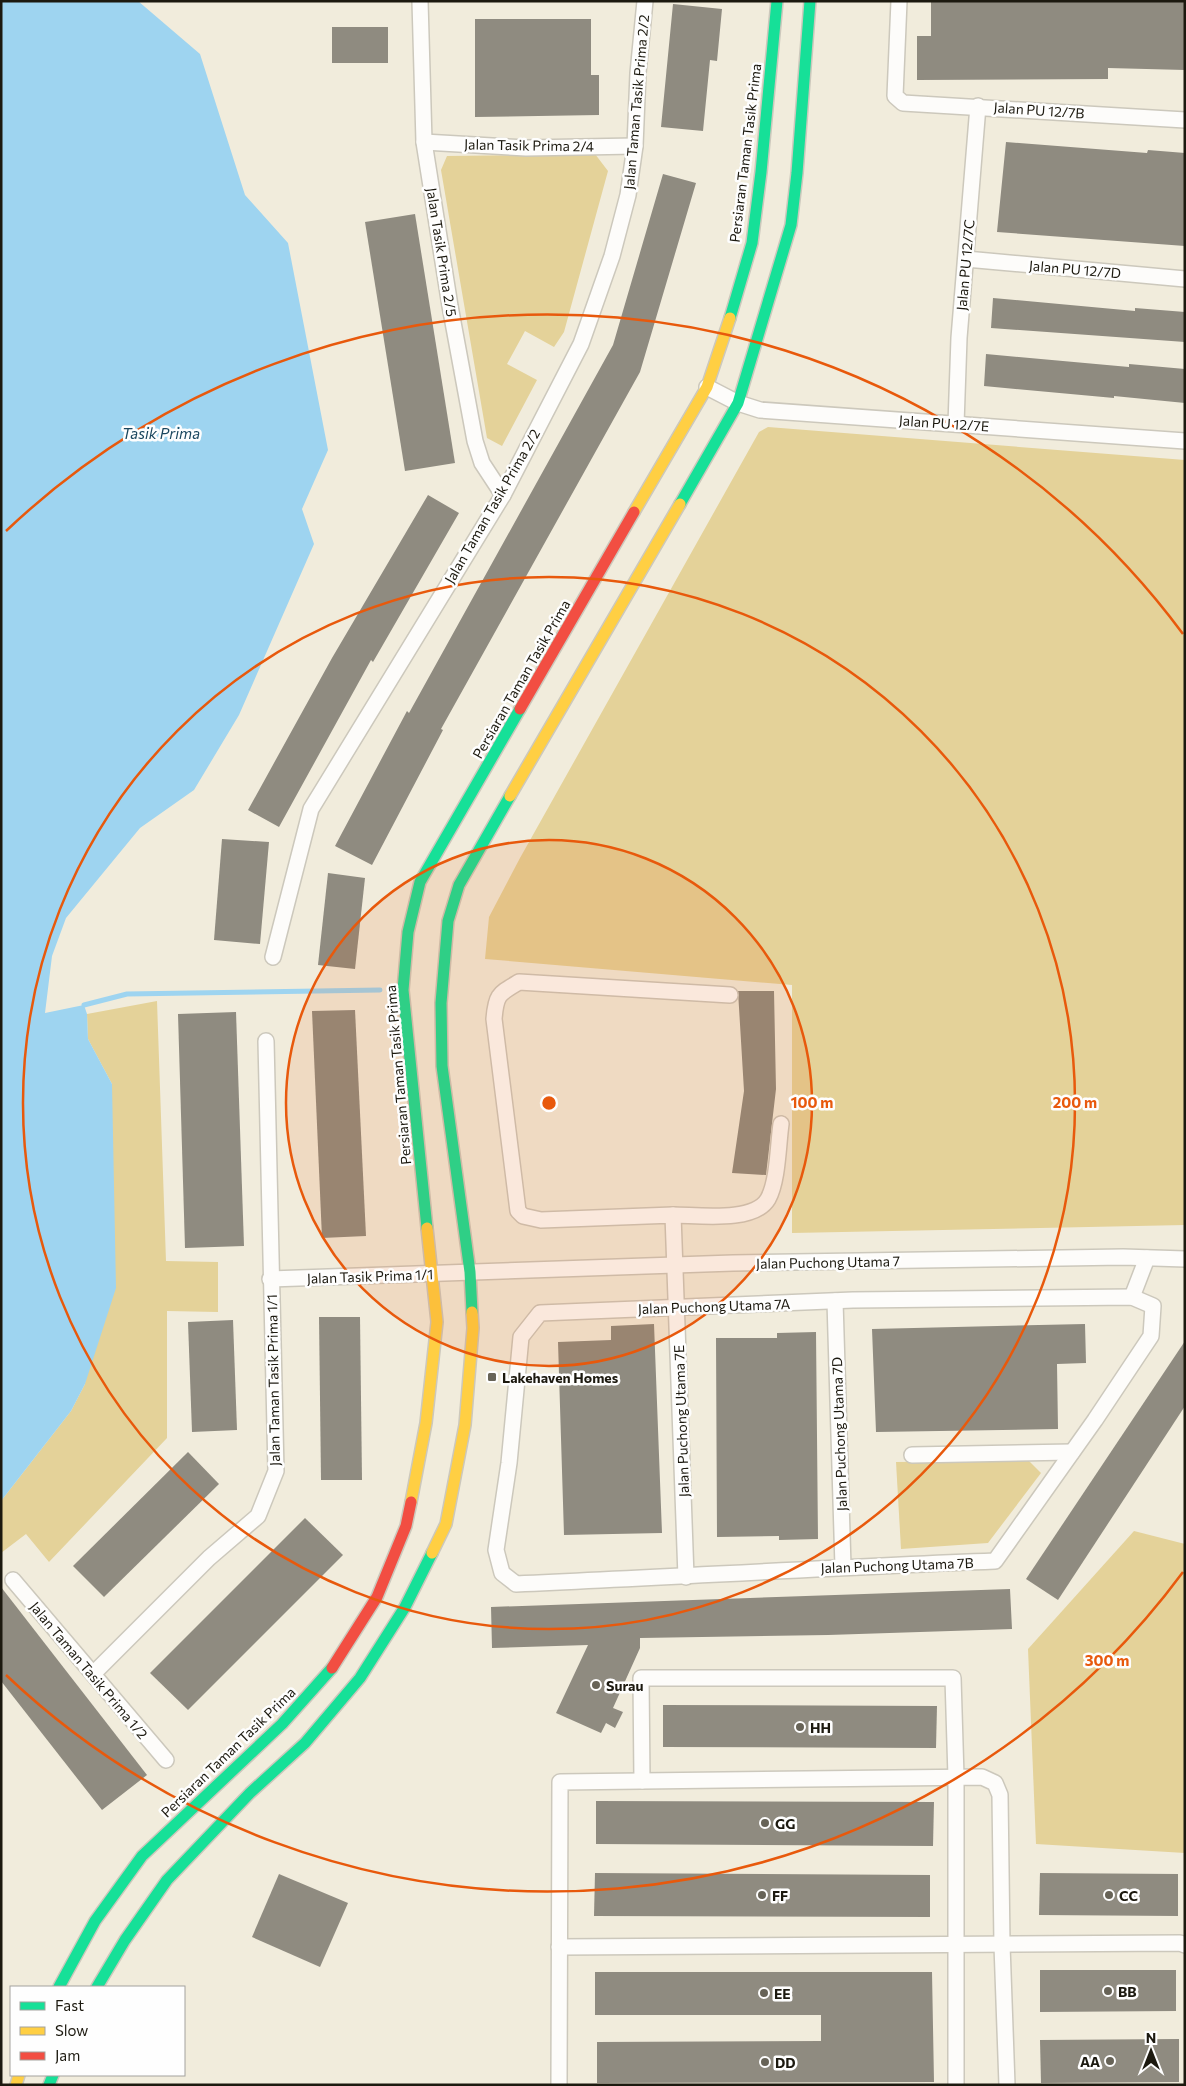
<svg xmlns="http://www.w3.org/2000/svg" width="1186" height="2086" viewBox="0 0 1186 2086" font-family="Commissioner,sans-serif">
  <rect width="100%" height="100%" fill="#f1ecdc"/>
  <!-- green -->
  <g fill="#e4d299">
    <path d="M 595,154 L 608,171 L 564,332 L 554,347 L 525,331 L 507,364 L 537,380 L 502,446 L 487,438 L 441,170 L 447,156 Z"/>
    <path d="M 768,427 L 1185,460 L 1185,1225 L 792,1233 L 792,985 L 485,959 L 489,917 L 520,858 L 759,432 Z"/>
    <path d="M 157,1001 L 166,1261 L 218,1262 L 218,1312 L 167,1311 L 167,1438 L 49,1562 L 26,1534 L 1,1553 L 1,1501 L 71,1411 L 85,1384 L 112,1084 L 88,1039 L 87,1014 Z"/>
    <path d="M 1029,1461 L 1041,1473 L 988,1543 L 901,1549 L 896,1462 Z"/>
    <path d="M 1134,1531 L 1185,1544 L 1185,1853 L 1036,1844 L 1028,1649 Z"/>
  </g>
  <!-- water -->
  <path fill="#9ed4f0" d="M 1,1 L 138,1 L 200,54 L 245,195 L 288,243 L 328,450 L 302,509 L 314,544 L 239,715 L 194,790 L 140,828 L 66,918 L 52,956 L 45,1013 L 84,1005 L 87,1014 L 88,1039 L 112,1084 L 116,1288 L 85,1384 L 71,1411 L 1,1501 Z"/>
  <g fill="none" stroke-linecap="round" stroke-linejoin="round">
    <!-- stream -->
    <path stroke="#9ed4f0" stroke-width="5" d="M 84,1005 L 127,994 L 380,990"/>
  </g>
  <!-- building -->
  <g fill="#8f8b80">
    <path d="M 931,1 L 1185,1 L 1185,70 L 1108,68 L 1108,79 L 917,80 L 917,36 L 931,36 Z"/>
    <path d="M 673,4 L 722,9 L 717,61 L 710,60 L 703,131 L 661,127 Z"/>
    <path d="M 475,19 L 591,19 L 591,75 L 599,75 L 599,115 L 475,117 Z"/>
    <rect x="332" y="27" width="56" height="36"/>
    <path d="M 1006,142 L 1147,153 L 1148,150 L 1185,153 L 1185,246 L 997,232 Z"/>
    <path d="M 663,174 L 696,183 L 640,372 L 441,729 L 443,730 L 372,865 L 335,846 L 407,711 L 409,713 L 613,345 Z"/>
    <path d="M 415,214 L 455,463 L 405,471 L 365,222 Z"/>
    <path d="M 993,298 L 1135,311 L 1135,308 L 1185,312 L 1185,342 L 991,328 Z"/>
    <path d="M 986,354 L 1129,367 L 1129,364 L 1185,369 L 1185,403 L 1114,396 L 1114,398 L 984,386 Z"/>
    <path d="M 428,495 L 459,513 L 373,662 L 371,660 L 279,827 L 248,810 L 332,658 Z"/>
    <path d="M 222,839 L 269,842 L 260,944 L 214,940 Z"/>
    <path d="M 328,873 L 365,878 L 355,969 L 318,965 Z"/>
    <path d="M 738,991 L 774,991 L 776,1089 L 766,1175 L 732,1173 L 744,1091 Z"/>
    <path d="M 355,1010 L 366,1236 L 322,1238 L 312,1011 Z"/>
    <path d="M 236,1012 L 244,1246 L 185,1248 L 178,1014 Z"/>
    <path d="M 319,1317 L 360,1317 L 362,1480 L 321,1480 Z"/>
    <path d="M 233,1320 L 237,1430 L 192,1432 L 188,1322 Z"/>
    <path d="M 654,1324 L 662,1533 L 564,1535 L 558,1342 L 611,1340 L 611,1326 Z"/>
    <path d="M 1085,1324 L 1086,1363 L 1057,1364 L 1058,1429 L 876,1432 L 872,1329 Z"/>
    <path d="M 816,1332 L 818,1539 L 779,1540 L 779,1536 L 717,1537 L 716,1338 L 777,1338 L 777,1333 Z"/>
    <path d="M 1185,1341 L 1185,1406 L 1058,1600 L 1026,1579 Z"/>
    <path d="M 188,1452 L 219,1484 L 104,1597 L 73,1566 Z"/>
    <path d="M 305,1518 L 343,1555 L 188,1710 L 150,1673 Z"/>
    <path d="M 1,1587 L 147,1775 L 102,1810 L 1,1681 Z"/>
    <path d="M 1010,1589 L 1012,1629 L 828,1635 L 640,1638 L 640,1648 L 613,1708 L 623,1712 L 615,1728 L 606,1723 L 601,1733 L 556,1713 L 588,1645 L 492,1648 L 491,1607 Z"/>
    <path d="M 663,1705 L 937,1706 L 936,1748 L 663,1747 Z"/>
    <path d="M 596,1801 L 934,1802 L 933,1846 L 596,1844 Z"/>
    <path d="M 595,1873 L 930,1875 L 930,1917 L 594,1916 Z"/>
    <path d="M 1040,1873 L 1178,1874 L 1178,1916 L 1039,1915 Z"/>
    <path d="M 279,1874 L 348,1903 L 320,1967 L 252,1937 Z"/>
    <path d="M 1040,1970 L 1176,1970 L 1176,2011 L 1040,2012 Z"/>
    <path d="M 595,1972 L 932,1972 L 934,2082 L 597,2083 L 597,2042 L 821,2041 L 821,2015 L 595,2015 Z"/>
    <path d="M 1179,2039 L 1179,2082 L 1041,2083 L 1040,2040 Z"/>
  </g>
  <g fill="none" stroke-linecap="round" stroke-linejoin="round">
    <!-- street casing -->
    <g stroke="#ccc8bc" stroke-width="18">
      <g id="street">
        <path d="M 420,1 L 424,142 L 450,306 L 475,441 L 482,463 L 503,495"/>
        <path d="M 899,1 L 895,96 L 903,103 L 1185,120"/>
        <path d="M 424,142 L 526,148 L 635,146"/>
        <path d="M 966,259 L 1185,279"/>
        <path d="M 707,387 L 738,403 L 760,410 L 1185,441"/>
        <path d="M 956,424 L 959,338 L 978,106"/>
        <path d="M 273,957 L 311,809 L 503,495 L 581,344 L 612,256 L 628,195 L 635,146 L 638,73 L 645,1"/>
        <path d="M 673,1215 C 698,1215 754,1223 768,1199 C 778,1181 778,1145 781,1124"/>
        <path d="M 270,1279 L 733,1263 L 1123,1257 L 1185,1259"/>
        <path d="M 1132,1297 L 1153,1306 L 1151,1336 L 1095,1420 L 995,1561 C 835,1567 675,1577 516,1584 L 502,1573 L 496,1550 L 509,1463 L 521,1337 L 540,1313 L 853,1300 Z"/>
        <path d="M 1132,1297 L 1147,1258"/>
        <path d="M 835,1301 L 843,1567"/>
        <path d="M 912,1455 L 1072,1452"/>
        <path d="M 686,1577 L 673,1215 L 541,1220 L 523,1216 L 518,1211 L 494,1019 C 496,994 499,994 519,982 L 730,995"/>
        <path d="M 13,1580 L 166,1760"/>
        <path d="M 93,1674 L 209,1558 L 258,1516 L 276,1471 L 266,1041"/>
        <path d="M 642,1781 L 641,1678 L 953,1678 L 956,1777 L 956,2085"/>
        <path d="M 559,1947 L 1180,1943 L 1185,1945"/>
        <path d="M 559,2085 L 560,1782 L 982,1777 L 995,1783 L 1000,1795 L 1002,1945 L 1007,2085"/>
      </g>
    </g>
    <!-- fast casing -->
    <g stroke="#ccc8bc" stroke-width="14">
      <g id="fast">
        <path d="M 730,318 L 752,243 L 761,172 L 777,1"/>
        <path d="M 680,504 L 738,403 L 791,225 L 797,173 L 810,1"/>
        <path d="M 427,1228 L 403,990 L 408,932 L 420,882 L 520,709"/>
        <path d="M 472,1312 L 470,1272 L 442,1066 L 441,1003 L 448,921 L 459,885 L 510,796"/>
        <path d="M 59,1987 L 95,1921 L 142,1856 L 282,1724 L 332,1668"/>
        <path d="M 97,1987 L 125,1940 L 167,1880 L 250,1793 L 305,1743 L 360,1678 L 405,1607 L 432,1553"/>
        <path d="M 49,2085 L 53,2075"/>
      </g>
    </g>
    <!-- slow casing -->
    <g stroke="#ccc8bc" stroke-width="14">
      <g id="slow">
        <path d="M 634,512 L 707,387 L 730,318"/>
        <path d="M 510,796 L 680,504"/>
        <path d="M 411,1502 L 426,1423 L 437,1322 L 427,1228"/>
        <path d="M 432,1553 L 446,1524 L 465,1425 L 473,1328 L 472,1312"/>
        <path d="M 16,2085 L 19,2075"/>
      </g>
    </g>
    <!-- jam casing -->
    <g stroke="#ccc8bc" stroke-width="14">
      <g id="jam">
        <path d="M 520,709 L 634,512"/>
        <path d="M 332,1668 L 377,1597 L 406,1526 L 411,1502"/>
      </g>
    </g>
    <!-- street -->
    <use href="#street" stroke="#fdfcfa" stroke-width="15"/>
    <!-- fast -->
    <use href="#fast" stroke="#16e098" stroke-width="11"/>
    <!-- slow -->
    <use href="#slow" stroke="#ffcf43" stroke-width="11"/>
    <!-- jam -->
    <use href="#jam" stroke="#f24e42" stroke-width="11"/>
  </g>
  <!-- distance rings -->
  <circle cx="549" cy="1103" r="263" fill="#e8590c" fill-opacity=".12"/>
  <g fill="none" stroke="#e8590c" stroke-width="2.5">
    <circle cx="549" cy="1103" r="263"/>
    <circle cx="549" cy="1103" r="526"/>
    <path d="M1183 1572A789 789 0 0 1 6 1675M6 531A789 789 0 0 1 1183 634"/>
  </g>
  <!-- markers -->
  <g fill="#676357" stroke="#fefefe" stroke-width="2">
    <rect x="487" y="1372" width="10" height="10" rx="2.5"/>
    <circle cx="596" cy="1685" r="5"/>
    <circle cx="800" cy="1727" r="5"/>
    <circle cx="765" cy="1823" r="5"/>
    <circle cx="762" cy="1895" r="5"/>
    <circle cx="1109" cy="1895" r="5"/>
    <circle cx="1108" cy="1991" r="5"/>
    <circle cx="764" cy="1993" r="5"/>
    <circle cx="1110" cy="2061" r="5"/>
    <circle cx="765" cy="2062" r="5"/>
  </g>
  <g text-anchor="middle" dominant-baseline="central" stroke-width="5" stroke-linejoin="round" paint-order="stroke">
    <!-- street labels -->
    <g font-size="14" fill="#1c190f" stroke="#fefefe">
      <text transform="translate(636 102) rotate(-85)">Jalan Taman Tasik Prima 2/2</text>
      <text transform="translate(1039 110) rotate(4)">Jalan PU 12/7B</text>
      <text transform="translate(529 145) rotate(1)">Jalan Tasik Prima 2/4</text>
      <text transform="translate(745 153) rotate(-83)">Persiaran Taman Tasik Prima</text>
      <text transform="translate(442 252) rotate(81)">Jalan Tasik Prima 2/5</text>
      <text transform="translate(965 265) rotate(-85)">Jalan PU 12/7C</text>
      <text transform="translate(1075 269) rotate(5)">Jalan PU 12/7D</text>
      <text transform="translate(944 423) rotate(4)">Jalan PU 12/7E</text>
      <text transform="translate(492 506) rotate(-60)">Jalan Taman Tasik Prima 2/2</text>
      <text transform="translate(521 679) rotate(-60)">Persiaran Taman Tasik Prima</text>
      <text transform="translate(398 1075) rotate(-95)">Persiaran Taman Tasik Prima</text>
      <text transform="translate(828 1262) rotate(-1)">Jalan Puchong Utama 7</text>
      <text transform="translate(370 1276) rotate(-2)">Jalan Tasik Prima 1/1</text>
      <text transform="translate(714 1306) rotate(-2)">Jalan Puchong Utama 7A</text>
      <text transform="translate(273 1380) rotate(-91)">Jalan Taman Tasik Prima 1/1</text>
      <text transform="translate(681 1421) rotate(-92)">Jalan Puchong Utama 7E</text>
      <text transform="translate(839 1434) rotate(-92)">Jalan Puchong Utama 7D</text>
      <text transform="translate(897 1565) rotate(-2)">Jalan Puchong Utama 7B</text>
      <text transform="translate(89 1670) rotate(50)">Jalan Taman Tasik Prima 1/2</text>
      <text transform="translate(228 1752) rotate(-44)">Persiaran Taman Tasik Prima</text>
    </g>
    <!-- poi labels -->
    <g font-size="14" font-weight="bold" fill="#1c190f" stroke="#fefefe" text-anchor="start">
      <text x="502" y="1377">Lakehaven Homes</text>
      <text x="606" y="1685">Surau</text>
      <text x="810" y="1727">HH</text>
      <text x="775" y="1823">GG</text>
      <text x="772" y="1895">FF</text>
      <text x="1119" y="1895">CC</text>
      <text x="1118" y="1991">BB</text>
      <text x="774" y="1993">EE</text>
      <text x="1100" y="2061" text-anchor="end">AA</text>
      <text x="775" y="2062">DD</text>
    </g>
    <!-- water labels -->
    <g font-size="15" font-style="italic" fill="#1a465e" stroke="#fefefe">
      <text x="161" y="433">Tasik Prima</text>
    </g>
  </g>
  <circle cx="549" cy="1103" r="8" fill="#e8590c" stroke="#fefefe" stroke-width="2.5"/>
  <g font-size="15" text-anchor="middle" font-weight="bold" fill="#e8590c" stroke="#fefefe" stroke-width="5" stroke-linejoin="round" paint-order="stroke">
    <text x="812" y="1108">100 m</text>
    <text x="1075" y="1108">200 m</text>
    <text x="1107" y="1666">300 m</text>
  </g>
  <!-- border -->
  <rect width="1186" height="2086" fill="none" stroke="#1c190f" stroke-width="5"/>
  <!-- legend -->
  <rect x="10" y="1986" width="175" height="90" fill="#fefefe" stroke="#a4a29e"/>
  <rect x="20" y="2002" width="25" height="8" fill="#16e098" stroke="#a4a29e"/>
  <text x="55" y="2011" font-size="15" fill="#1c190f">Fast</text>
  <rect x="20" y="2027" width="25" height="8" fill="#ffcf43" stroke="#a4a29e"/>
  <text x="55" y="2036" font-size="15" fill="#1c190f">Slow</text>
  <rect x="20" y="2052" width="25" height="8" fill="#f24e42" stroke="#a4a29e"/>
  <text x="55" y="2061" font-size="15" fill="#1c190f">Jam</text>
  <!-- north arrow -->
  <g transform="translate(1151 2051)" stroke="#fefefe" stroke-width="4" paint-order="stroke">
  <path d="M0-4L9 19L0 12L-9 19Z" fill="#1c190f"/>
  <text y="-8" font-size="14" font-weight="bold" text-anchor="middle" fill="#1c190f">N</text>
  </g>
</svg>
